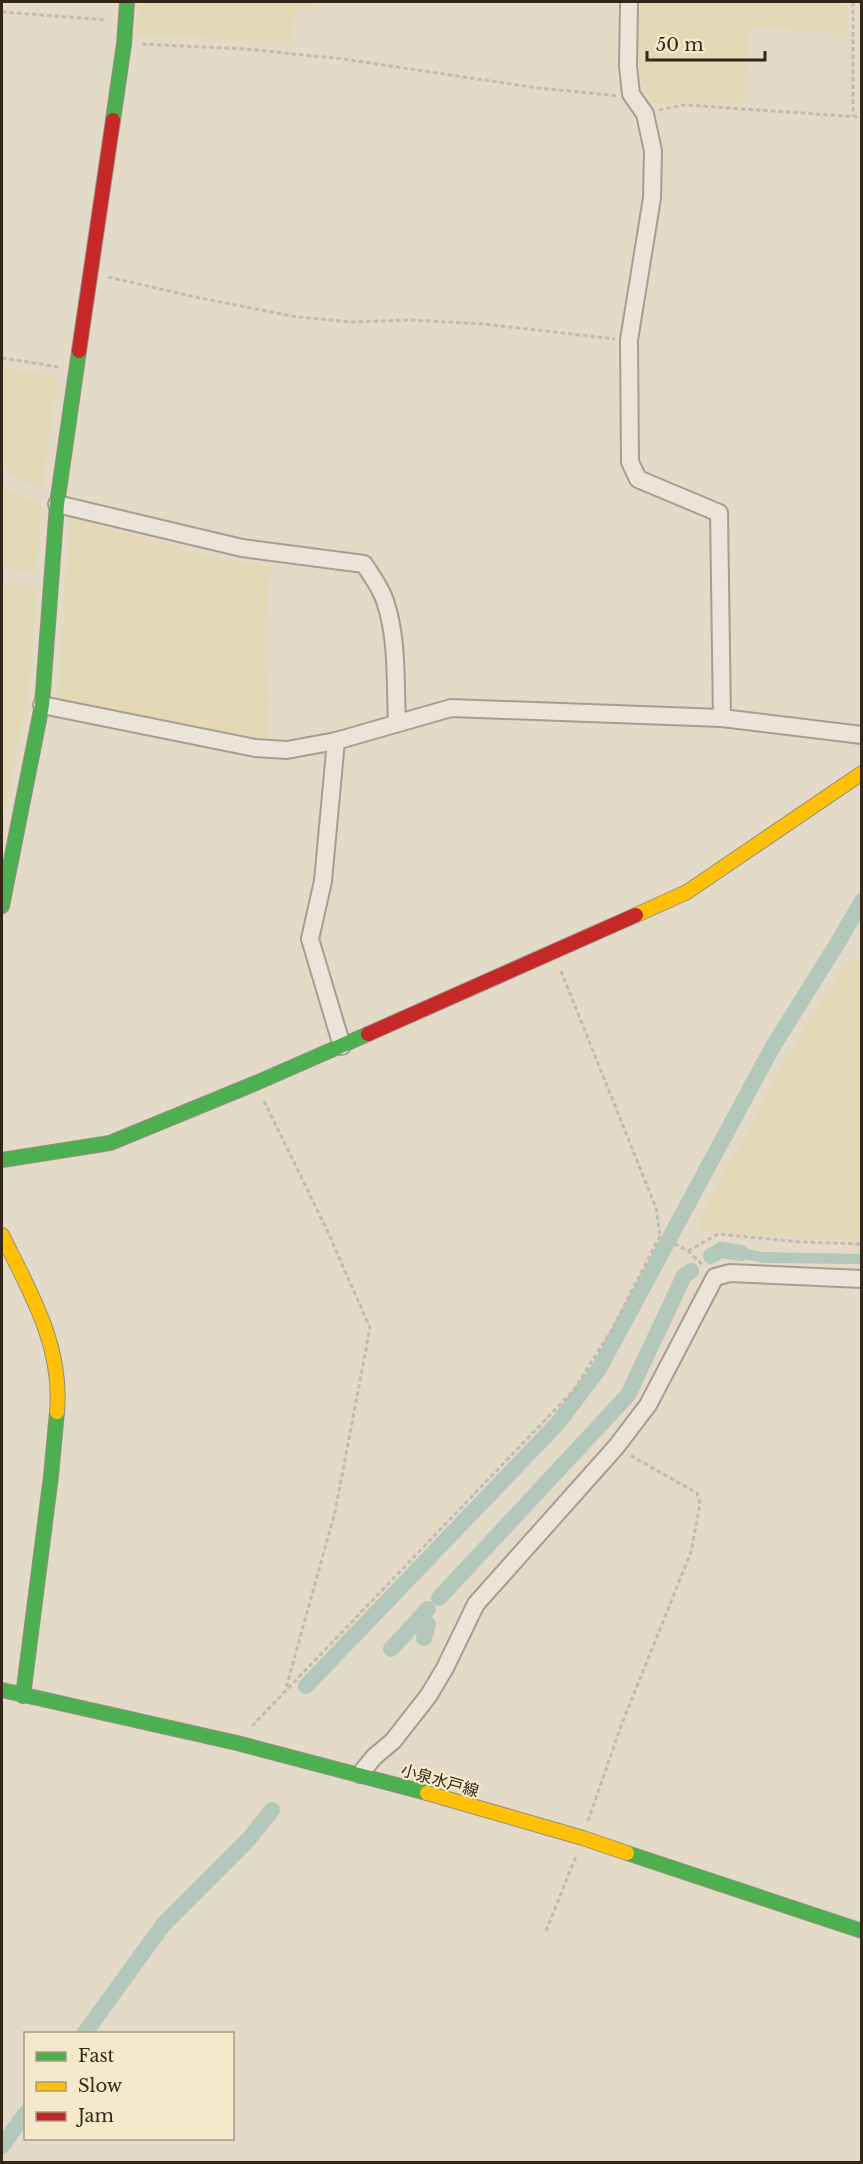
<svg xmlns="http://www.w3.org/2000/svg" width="863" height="2164" viewBox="0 0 863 2164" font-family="'Libre Baskerville','Noto Sans JP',serif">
  <rect width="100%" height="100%" fill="#e3dac7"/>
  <!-- farmland -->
  <g fill="#e4d9b6">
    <path d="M 139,2 L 315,2 L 314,9 L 296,8 L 291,41 L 135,35 Z"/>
    <path d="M 635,2 L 846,2 L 847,34 L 750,27 L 742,102 L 652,103 L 640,75 L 634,17 Z"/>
    <path d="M 2,368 L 57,376 L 42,489 L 2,469 Z"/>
    <path d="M 2,486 L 41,505 L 37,573 L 2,568 Z"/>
    <path d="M 70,517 L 223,560 L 271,566 L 262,650 L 270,699 L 268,740 L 57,700 Z"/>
    <path d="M 2,582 L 38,587 L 30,678 L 4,823 L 2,823 Z"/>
    <path d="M 850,960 L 862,961 L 861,1239 L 798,1238 L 700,1230 L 700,1219 L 781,1068 L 808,1022 Z"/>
  </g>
  <!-- water -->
  <path fill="#b3c7ba" d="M 721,1244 L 763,1252 L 861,1254 L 861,1264 L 763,1263 L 721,1254 Z"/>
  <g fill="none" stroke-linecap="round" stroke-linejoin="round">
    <!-- canal -->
    <g stroke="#b3c7ba" stroke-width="16">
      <path d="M 711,1256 L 721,1250 L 741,1253"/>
      <path d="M 439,1598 L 628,1395 L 684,1276 L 691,1271"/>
      <path d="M 421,1618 L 428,1625 L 424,1638"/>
      <path d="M 391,1649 L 428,1609"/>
      <path d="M 306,1686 L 558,1423 L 599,1369 L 772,1048 L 837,944 L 862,901"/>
      <path d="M 84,2034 L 163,1925 L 248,1840 L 272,1810"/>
      <path d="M 2,2146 L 26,2113"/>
    </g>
    <!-- street casing -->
    <g stroke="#a79e91" stroke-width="20">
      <g id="street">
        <path d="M 629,2 L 628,66 L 631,94 L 645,114 L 653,151 L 652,198 L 629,340 L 630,462 L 638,479 L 719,513 L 722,718"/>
        <path d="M 57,504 L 242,548 L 364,564 C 371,575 381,588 385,601 C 398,639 395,683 397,723"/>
        <path d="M 42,705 L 255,748 L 287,750 L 336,741 L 451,708 L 722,718 L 862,735"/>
        <path d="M 336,741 L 323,881 L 310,939 L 342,1046"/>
        <path d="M 360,1774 L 374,1757 L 393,1741 L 429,1695 L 445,1668 L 476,1604 L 616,1447 L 648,1405 L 715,1277 L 730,1273 L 862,1279"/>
      </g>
    </g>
    <!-- fast casing -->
    <g stroke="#978e81" stroke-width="16">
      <g id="fast">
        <path d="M 113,120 L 124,44 L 127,2"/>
        <path d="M 2,906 L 42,705 L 57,504 L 79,351"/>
        <path d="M 2,1160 L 110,1143 L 256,1083 L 368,1034"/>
        <path d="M 2,1690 L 237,1743 L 427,1793"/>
        <path d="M 23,1696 L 51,1476 L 57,1412"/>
        <path d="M 627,1853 L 862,1931"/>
      </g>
    </g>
    <!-- slow casing -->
    <g stroke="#978e81" stroke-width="16">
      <g id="slow">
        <path d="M 636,915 L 687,892 L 862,773"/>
        <path d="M 2,1235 C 30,1292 63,1346 57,1412"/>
        <path d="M 427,1793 L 583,1838 L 627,1853"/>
      </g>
    </g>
    <!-- jam casing -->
    <g stroke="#978e81" stroke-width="16">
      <g id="jam">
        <path d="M 79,351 L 113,120"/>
        <path d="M 368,1034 L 636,915"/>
      </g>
    </g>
    <!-- path -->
    <g stroke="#c3bbb0" stroke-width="3" stroke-dasharray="4.5 3" stroke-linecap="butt">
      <path d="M 853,2 L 853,116"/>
      <path d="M 2,12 L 107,20"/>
      <path d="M 142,44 L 246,49 L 343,59 L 538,88 L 618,96"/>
      <path d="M 659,110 L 684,105 L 862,117"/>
      <path d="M 108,277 L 200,298 L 297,317 L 352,322 L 410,320 L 484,324 L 615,339"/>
      <path d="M 2,358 L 59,367"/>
      <path d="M 561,971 L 656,1208 L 660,1236 L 688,1251 L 704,1266"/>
      <path d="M 264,1101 L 327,1230 L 370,1328 L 335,1512 L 286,1688"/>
      <path d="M 688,1251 L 718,1234 L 800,1242 L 862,1244"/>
      <path d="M 252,1726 L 573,1391 L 611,1331 L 660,1236"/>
      <path d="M 588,1821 L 621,1726 L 691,1552 L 700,1504 L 697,1493 L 628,1454"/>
      <path d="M 546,1931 L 576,1856"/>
    </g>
    <!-- street -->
    <use href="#street" stroke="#ebe4d9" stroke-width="16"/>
    <!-- fast -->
    <use href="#fast" stroke="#4caf50" stroke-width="14"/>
    <!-- slow -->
    <use href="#slow" stroke="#ffc107" stroke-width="14"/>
    <!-- jam -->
    <use href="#jam" stroke="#c62828" stroke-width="14"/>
  </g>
  <g text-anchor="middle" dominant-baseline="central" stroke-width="4.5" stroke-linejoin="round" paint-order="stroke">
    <!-- street labels -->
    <g font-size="16" fill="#35261a" stroke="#f6e8ca">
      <text transform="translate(440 1780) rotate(16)">小泉水戸線</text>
    </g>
  </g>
  <!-- border -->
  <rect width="863" height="2164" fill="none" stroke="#35261a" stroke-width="6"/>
  <!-- legend -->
  <rect x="24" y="2032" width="210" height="108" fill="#f6e8ca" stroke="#a99a84" stroke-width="1.5"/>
  <rect x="36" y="2052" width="30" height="9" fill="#4caf50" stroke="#a99a84" stroke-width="1.5"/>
  <text x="78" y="2062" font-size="18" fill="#35261a">Fast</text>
  <rect x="36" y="2082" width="30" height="9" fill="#ffc107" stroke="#a99a84" stroke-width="1.5"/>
  <text x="78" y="2092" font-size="18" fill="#35261a">Slow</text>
  <rect x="36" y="2112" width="30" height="9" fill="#c62828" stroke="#a99a84" stroke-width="1.5"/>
  <text x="78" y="2122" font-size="18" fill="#35261a">Jam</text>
  <!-- scale -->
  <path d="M647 51v9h118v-9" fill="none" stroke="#35261a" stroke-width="3"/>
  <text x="656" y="51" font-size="18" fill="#35261a" stroke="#f6e8ca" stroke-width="4.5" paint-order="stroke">50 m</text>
</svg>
